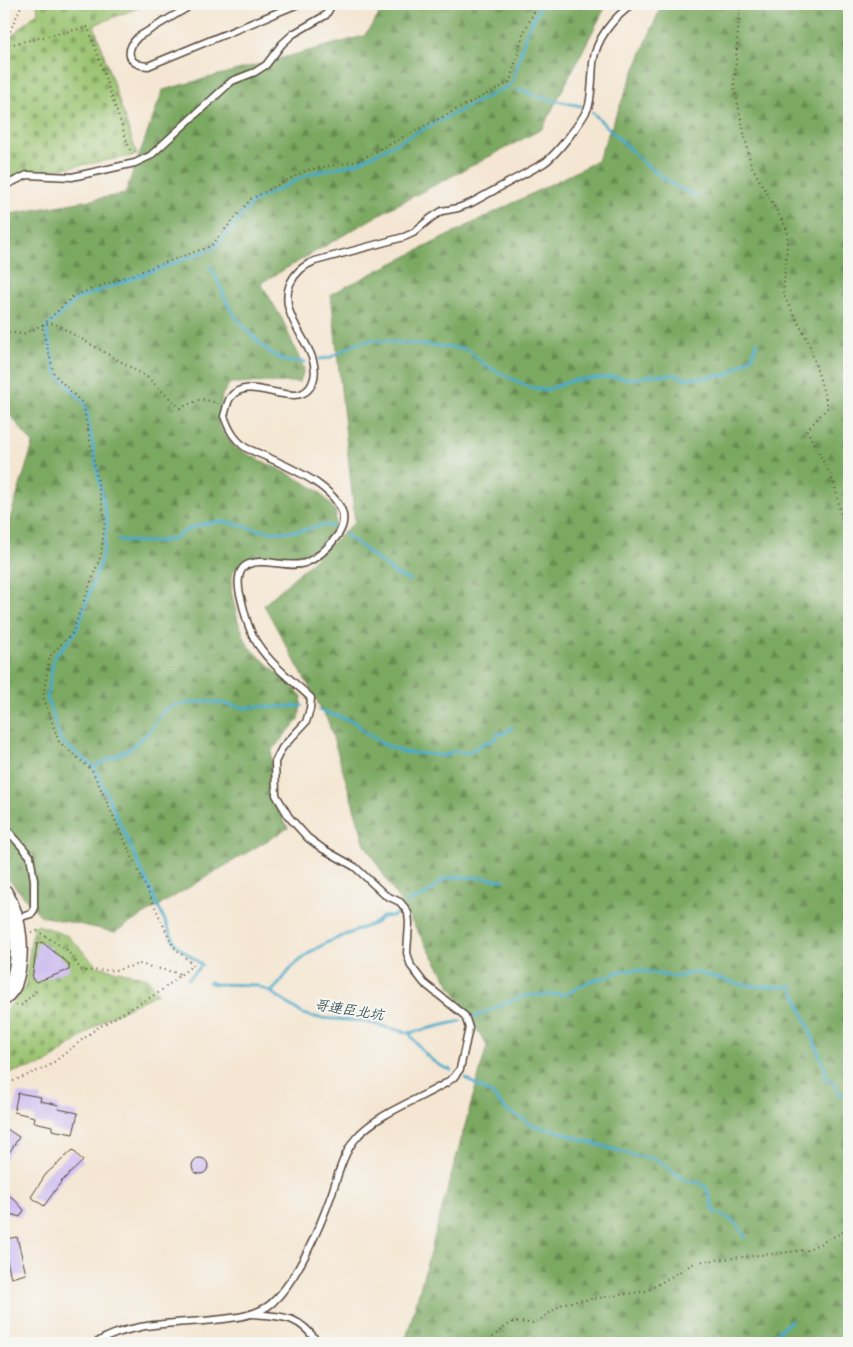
<svg xmlns="http://www.w3.org/2000/svg" width="853" height="1347" viewBox="0 0 853 1347" font-family="'Balsamiq Sans','LXGW WenKai TC',sans-serif">
  <defs>
    <pattern id="forest-firs" width="22" height="20" patternUnits="userSpaceOnUse" patternTransform="scale(1.25)"><rect width="22" height="20" fill="#7ba962"/><path d="M5 1l3.5 6h-7zM16 11l3.5 6h-7z" fill="#668a50"/></pattern>
    <pattern id="cemetery-stones" width="16" height="16" patternUnits="userSpaceOnUse" patternTransform="scale(1.25)"><rect width="16" height="16" fill="#9ac36f"/><path d="M2 7V4a2 2 0 0 1 4 0v3zM10 15v-3a2 2 0 0 1 4 0v3z" fill="#7f9f5b"/></pattern>
  </defs>
  <rect width="100%" height="100%" fill="#f6f6f2"/>
  <filter id="ink" filterUnits="userSpaceOnUse"><feTurbulence type="fractalNoise" baseFrequency=".02" numOctaves="2"/><feDisplacementMap in="SourceGraphic" scale="10" xChannelSelector="R" yChannelSelector="G"/><feConvolveMatrix kernelMatrix="1 2 1 2 8 2 1 2 1" color-interpolation-filters="sRGB"/></filter>
  <filter id="wash" filterUnits="userSpaceOnUse"><feTurbulence type="fractalNoise" baseFrequency=".0096" numOctaves="4" result="noise"/><feDisplacementMap in="SourceGraphic" scale="20" xChannelSelector="R" yChannelSelector="G"/><feGaussianBlur stdDeviation="1.12" result="paint"/><feColorMatrix in="noise" values="0 0 0 0 0 0 0 0 0 0 0 0 0 0 0 0 0 1.4 0 .05"/><feComposite in="paint" operator="in"/></filter>
  <g filter="url(#wash)">
    <rect width="100%" height="100%" fill="#f4e6d2"/>
    <!-- forest -->
    <g fill="url(#forest-firs)" stroke="#5b6a40">
      <path d="M 387,4 L 607,4 L 542,129 L 387,210 L 261,283 L 282,319 L 304,369 L 300,382 L 230,383 L 222,395 L 218,424 L 235,448 L 291,475 L 319,491 L 336,512 L 335,527 L 320,545 L 305,553 L 281,558 L 257,556 L 243,561 L 233,572 L 231,591 L 238,621 L 248,646 L 302,696 L 299,719 L 272,750 L 269,793 L 288,828 L 115,932 L 41,916 L 4,874 L 4,538 L 33,444 L 4,407 L 4,219 L 10,214 L 125,194 L 163,90 L 364,36 Z"/>
      <path d="M 662,4 L 849,4 L 849,1343 L 405,1343 L 487,1046 L 365,844 L 328,721 L 264,605 L 355,522 L 331,294 L 597,161 Z"/>
    </g>
    <!-- cemetery -->
    <g fill="url(#cemetery-stones)" stroke="#6a7646">
      <path d="M 37,4 L 148,4 L 94,25 L 137,155 L 4,179 L 4,43 L 38,12 Z"/>
      <path d="M 38,925 L 68,936 L 97,966 L 147,978 L 158,993 L 105,1019 L 46,1064 L 4,1074 L 4,1013 L 25,987 L 33,926 Z"/>
    </g>
    <g fill="none" stroke-linecap="round" stroke-linejoin="round">
      <!-- stream -->
      <g stroke="#4aabc9" stroke-width="3">
        <path d="M 518,90 L 525,91 L 539,97 L 581,106"/>
        <path d="M 592,112 L 645,164 L 675,186 L 696,196"/>
        <path d="M 210,266 C 218,278 222,292 228,305 C 237,321 268,356 286,361 C 291,362 299,361 305,362"/>
        <path d="M 319,359 L 329,358 L 357,343 L 372,340 L 467,349 L 484,364 L 496,371 L 529,387 L 546,390 L 574,380 L 613,377 L 634,379 L 652,375 L 677,375 L 682,378 L 708,378 L 717,375 L 726,376 L 749,359 L 753,355 L 757,342"/>
        <path d="M 345,534 L 397,575 L 410,580"/>
        <path d="M 118,539 C 130,543 163,543 175,538 C 178,537 179,534 182,533 C 191,527 203,524 215,522 C 230,520 245,528 260,530 C 271,532 284,532 295,531 C 309,531 321,521 336,528"/>
        <path d="M 319,710 L 352,721 L 359,726 L 364,732 L 383,744 L 403,752 L 446,756 L 454,751 L 464,753 L 473,750 L 485,742 L 490,742 L 494,740 L 499,733 L 504,734 L 512,727"/>
        <path d="M 94,767 L 129,749 L 150,731 L 163,711 L 175,705 L 208,701 L 247,708 L 256,706 L 270,707 L 302,706"/>
        <path d="M 406,903 C 413,899 421,898 427,894 C 434,890 437,882 445,879 C 457,874 489,879 504,880"/>
        <path d="M 188,979 L 202,965 L 176,945 L 94,767 L 61,741 L 47,697 L 54,657 L 76,632 L 104,551 L 107,522 L 85,404 L 56,372 L 46,328 L 77,299 L 214,248 L 253,202 L 309,174 L 357,163 L 512,84 L 526,34 L 541,4"/>
        <path d="M 209,982 L 215,984 L 255,985 L 271,992 L 303,1014 L 319,1018 L 362,1021 L 409,1033 L 461,1021"/>
        <path d="M 271,992 L 277,986 L 293,966 L 312,951 L 328,942 L 375,923 L 382,917 L 394,916 L 400,909"/>
        <path d="M 470,1019 L 522,996 L 567,994 L 590,981 L 608,977 L 619,971 L 637,970 L 675,977 L 695,972 L 739,984 L 755,986 L 776,987 L 792,986 L 826,1071 L 826,1079 L 833,1082 L 837,1091 L 849,1100"/>
        <path d="M 409,1033 C 420,1049 432,1065 451,1070"/>
        <path d="M 465,1078 L 493,1095 L 507,1111 L 524,1119 L 529,1124 L 538,1127 L 555,1130 L 583,1140 L 636,1156 L 652,1158 L 659,1161 L 684,1180 L 698,1182 L 705,1186 L 708,1191 L 714,1211 L 735,1222 L 746,1238"/>
        <path d="M 660,1343 L 669,1338"/>
        <path d="M 764,1343 L 791,1321"/>
      </g>
    </g>
    <g id="blocks">
      <!-- building -->
      <g fill="#ccb9f0">
        <path d="M 42,942 L 69,964 L 69,970 L 36,982 L 32,979 L 37,944 Z"/>
        <path d="M 18,1093 L 41,1097 L 40,1101 L 59,1105 L 58,1109 L 78,1113 L 73,1134 L 52,1130 L 52,1126 L 34,1122 L 35,1117 L 14,1112 Z"/>
        <path d="M 4,1127 L 19,1137 L 4,1161 Z"/>
        <path d="M 73,1150 L 83,1161 L 61,1182 L 44,1206 L 31,1197 L 46,1174 Z"/>
        <circle cx="200" cy="1166" r="8"/>
        <path d="M 4,1192 L 14,1199 L 24,1210 L 20,1217 L 4,1212 Z"/>
        <path d="M 17,1237 L 26,1274 L 11,1278 L 4,1248 L 8,1247 L 6,1239 Z"/>
      </g>
    </g>
  </g>
  <g filter="url(#ink)">
    <use href="#blocks" fill-opacity="0" stroke="#574639" stroke-width="1"/>
    <g fill="none" stroke-linecap="round" stroke-linejoin="round">
      <!-- service casing -->
      <g stroke="#574639" stroke-width="9">
        <g id="service">
          <path d="M 191,4 L 185,9 L 138,37 C 124,51 128,65 148,66 L 298,4"/>
          <path d="M 4,186 L 27,175 L 72,177 L 135,163 L 150,156 L 232,81 L 255,72 L 266,65 L 282,44 L 293,34 L 326,15 L 332,4"/>
          <path d="M 4,826 L 30,856 L 34,880 L 34,910 L 31,914 L 15,919"/>
          <path d="M 252,1314 C 282,1316 299,1315 318,1343"/>
          <path d="M 96,1343 C 128,1322 177,1324 214,1320 C 233,1318 257,1316 272,1303 C 298,1279 320,1227 332,1193 C 338,1175 343,1154 356,1138 C 376,1114 420,1099 446,1083 L 454,1077 L 460,1069 L 469,1028 L 465,1016 L 424,983 L 411,966 L 407,953 L 409,923 L 408,913 L 405,908 L 400,902 L 385,895 L 355,867 L 323,849 L 308,838 L 289,817 L 276,795 L 275,762 L 282,748 L 306,722 L 310,709 L 311,698 C 291,679 267,662 254,638 C 246,624 244,609 240,594 C 238,586 237,572 245,566 C 261,556 287,569 305,563 C 318,558 329,547 337,536 C 368,494 273,460 246,448 C 234,439 229,430 224,416 C 226,410 227,403 230,398 C 249,369 304,419 314,378 C 321,348 276,318 290,284 C 295,273 304,265 315,261 L 404,237 L 413,233 L 431,218 L 442,211 L 458,208 L 471,203 L 544,163 C 556,155 585,118 589,105 C 592,91 592,77 593,63 C 596,38 614,17 633,4"/>
        </g>
      </g>
      <!-- tertiary casing -->
      <g stroke="#574639" stroke-width="19">
        <path id="tertiary" d="M 4,893 C 20,919 23,955 13,985 C 11,989 7,993 4,997"/>
      </g>
      <!-- path -->
      <g stroke="#574639" stroke-width="2" stroke-dasharray="1 4" stroke-linecap="butt">
        <path d="M 740,4 L 734,86 L 751,165 L 788,231 L 783,294 L 809,343 L 828,407 L 807,430 L 834,482 L 846,538 L 849,547"/>
        <path d="M 4,12 L 11,4"/>
        <path d="M 4,45 L 22,4"/>
        <path d="M 4,46 L 88,27 L 132,156"/>
        <path d="M 4,332 L 23,334 L 44,324 L 54,323 L 147,377 L 180,408 L 201,399 L 218,403"/>
        <path d="M 32,933 L 37,931 L 67,950 L 82,971 L 117,970 L 139,964 L 181,974"/>
        <path d="M 16,1005 L 22,1005 L 36,991"/>
        <path d="M 4,1085 L 49,1066 L 97,1028 L 158,993 L 193,965 L 173,946 L 92,770 L 59,742 L 43,696 L 50,656 L 72,633 L 101,555 L 105,520 L 83,404 L 54,374 L 42,326 L 44,324 L 73,296 L 211,246 L 251,199 L 307,170 L 357,161 L 510,82 L 523,34 L 538,4"/>
        <path d="M 326,1338 L 341,1343"/>
        <path d="M 484,1343 L 512,1322 L 535,1323 L 564,1303 L 647,1291 L 696,1262 L 807,1250 L 849,1229"/>
      </g>
      <!-- service -->
      <use href="#service" stroke="#fff" stroke-width="6"/>
      <!-- tertiary -->
      <use href="#tertiary" stroke="#fff" stroke-width="16"/>
    </g>
  </g>
  <g text-anchor="middle" dominant-baseline="central" stroke-width="4" stroke-linejoin="round" paint-order="stroke">
    <!-- water labels -->
    <g font-size="14" font-style="italic" fill="#40575a" stroke="#f6f6f2">
      <text transform="translate(349 1010) rotate(9)">哥連臣北坑</text>
    </g>
  </g>
  <!-- margin -->
  <rect width="853" height="1347" fill="none" stroke="#f6f6f2" stroke-width="20"/>
</svg>
